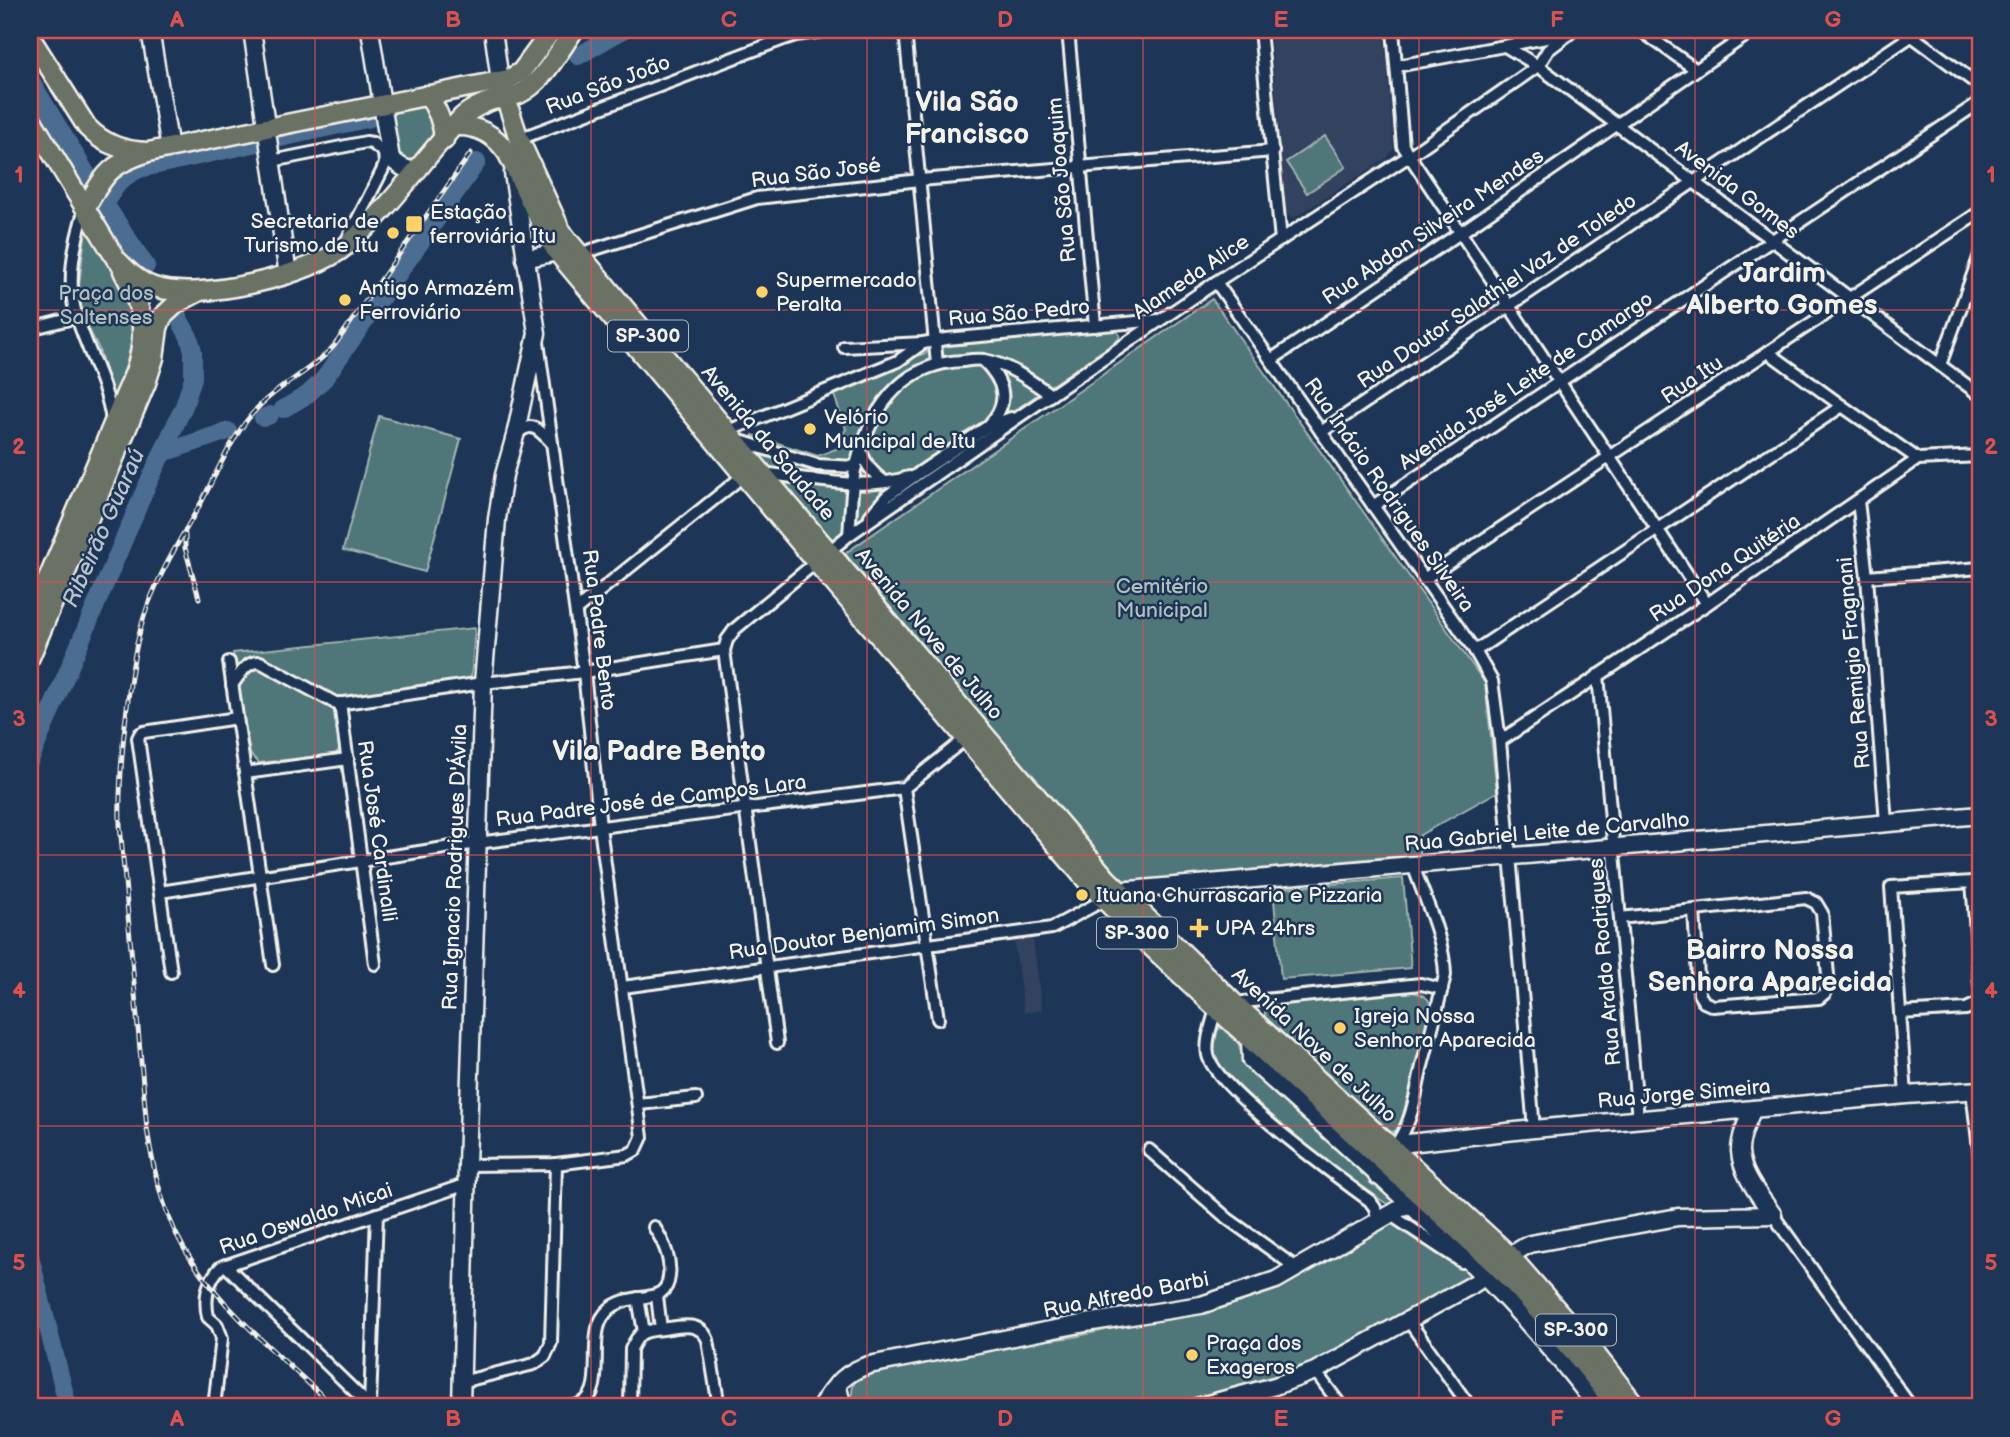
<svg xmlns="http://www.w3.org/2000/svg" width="2010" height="1437" viewBox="0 0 2010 1437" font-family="'Balsamiq Sans',sans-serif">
  <rect width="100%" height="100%" fill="#1d3557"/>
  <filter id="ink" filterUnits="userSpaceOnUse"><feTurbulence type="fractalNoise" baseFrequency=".0143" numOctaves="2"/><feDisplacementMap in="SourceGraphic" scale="14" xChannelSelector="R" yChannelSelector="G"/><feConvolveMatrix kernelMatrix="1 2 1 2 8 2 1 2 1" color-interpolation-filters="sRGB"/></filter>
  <g filter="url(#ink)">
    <!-- built -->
    <g fill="#32425e">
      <path d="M 1270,30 L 1384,30 L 1394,148 L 1387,158 L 1294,218 L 1290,217 L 1286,212 Z"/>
      <path d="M 1033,939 L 1042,1010 L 1024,1013 L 1014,941 Z"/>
    </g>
    <!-- green -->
    <g fill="#4f7679" stroke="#a2b4b0" stroke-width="2">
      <path d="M 425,102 L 435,124 L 434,136 L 413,162 L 404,163 C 393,152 392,126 391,110 Z"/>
      <path d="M 1325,136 L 1346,167 L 1307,193 L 1286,162 Z"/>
      <path d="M 87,220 L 131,296 L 136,352 L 115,406 L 99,349 L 81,314 L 78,293 Z"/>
      <path d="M 1212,299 L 1485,683 L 1497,792 L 1420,835 L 1420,854 L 1132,881 L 1124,880 L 1116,875 L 846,555 L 847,552 Z"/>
      <path d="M 1115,330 L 1120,335 L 1118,340 L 1015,410 L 832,539 L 825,537 L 751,449 L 753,435 L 818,456 L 841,447 L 839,440 L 846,429 L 834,395 C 871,378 908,357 947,346 Z"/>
      <path d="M 379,416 L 461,439 L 425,572 L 343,550 Z"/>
      <path d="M 475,628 L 471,679 L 336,698 L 339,749 L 336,754 L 259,763 L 250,754 L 233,653 Z"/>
      <path d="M 1403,878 L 1411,968 L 1281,979 L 1273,889 Z"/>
      <path d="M 1412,992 C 1423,994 1431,998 1432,1010 L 1399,1129 C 1393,1134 1387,1131 1381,1128 L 1265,1020 L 1265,1012 L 1273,1005 Z"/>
      <path d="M 1221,1027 C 1241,1036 1238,1047 1245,1064 L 1394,1194 L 1397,1203 L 1390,1206 L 1333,1167 L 1264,1114 L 1214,1063 L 1211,1037 Z"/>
      <path d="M 1394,1222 L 1474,1275 L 1452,1290 L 1400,1315 L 1308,1367 L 1161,1407 L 854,1407 C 851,1394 850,1384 861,1375 L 1032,1342 L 1074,1337 L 1246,1298 L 1293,1280 L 1316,1268 Z"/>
    </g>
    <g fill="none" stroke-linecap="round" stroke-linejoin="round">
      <!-- river -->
      <g stroke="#4b6d92" stroke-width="18">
        <path d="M 578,56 L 623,30"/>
        <path d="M 30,80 L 89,178"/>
        <path d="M 101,198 L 146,266"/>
        <path d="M 106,204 C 115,186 120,178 139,169 L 371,118"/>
        <path d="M 283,409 L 307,395 L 324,379 L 477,162"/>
        <path d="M 263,418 L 270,415"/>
        <path d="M 163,453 L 228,431"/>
        <path d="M 30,760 L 145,490 L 184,406 L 193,378 L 193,351 L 189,337 L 176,313"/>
        <path d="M 30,1256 L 68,1407"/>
      </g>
      <!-- street casing -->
      <g stroke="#f4f1e8" stroke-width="16">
        <g id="street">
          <path d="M 905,30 L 937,364"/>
          <path d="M 1068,30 L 1095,326"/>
          <path d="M 1260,30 L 1281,240"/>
          <path d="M 1393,30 L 1403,146 L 1707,604"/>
          <path d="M 1640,30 L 1695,69"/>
          <path d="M 1904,30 L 1980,86"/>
          <path d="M 1505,46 L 1538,66 L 1980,395"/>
          <path d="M 1397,66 L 1568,34"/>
          <path d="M 519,139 L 781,40 L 796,35 L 831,30"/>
          <path d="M 272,161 L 366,142 L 372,143 L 391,158"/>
          <path d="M 85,208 C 75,241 66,281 76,314 C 87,351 107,383 112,421"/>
          <path d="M 348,238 L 382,171 L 385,164 L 384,152"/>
          <path d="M 579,254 L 757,198 L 920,180 L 1273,151"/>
          <path d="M 1216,282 L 1475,651 L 1492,681 L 1500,741 L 1534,1129"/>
          <path d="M 30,329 L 77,317"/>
          <path d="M 844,347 L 923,343 L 946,339 L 1159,320"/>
          <path d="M 1768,352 L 1842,406 L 1918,459"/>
          <path d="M 983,360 C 1004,381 1011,402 989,425"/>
          <path d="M 1271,360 L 1460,233 L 1754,30"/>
          <path d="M 1940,365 L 1980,255"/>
          <path d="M 728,431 L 898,361 L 923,343"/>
          <path d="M 1321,432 L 1920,30"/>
          <path d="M 516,435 C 532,419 539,430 552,443"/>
          <path d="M 737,440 L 817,465 L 856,467"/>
          <path d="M 861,451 C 866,465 872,473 885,482"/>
          <path d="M 762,473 C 810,478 862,492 909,477"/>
          <path d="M 1858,501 L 1867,577 L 1886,823"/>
          <path d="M 1373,506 L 1980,102"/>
          <path d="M 870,516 L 887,496 L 919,473 L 987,427 L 1011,418"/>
          <path d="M 849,535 C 851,512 851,487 856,465 C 871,409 901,363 963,361 C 970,360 978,359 984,360 C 1010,365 1031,381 1051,395"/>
          <path d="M 1867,577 L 1980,568"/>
          <path d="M 1424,579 L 1980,212"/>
          <path d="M 576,610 L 743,476"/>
          <path d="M 1475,651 L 1842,406"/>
          <path d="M 229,662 L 273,965"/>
          <path d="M 1598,675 L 1638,1119"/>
          <path d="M 232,685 C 240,675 246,661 260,662 L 337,704 L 483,683 L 584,672 L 724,650"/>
          <path d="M 340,703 L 375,964"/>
          <path d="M 1500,741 L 1707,604 L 1918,459 L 1980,456"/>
          <path d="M 245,773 L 348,759"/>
          <path d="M 904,788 L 938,1019"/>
          <path d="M 160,892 L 477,843 L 904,788 L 965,739"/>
          <path d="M 1620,918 L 1806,898 L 1816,903 L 1822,913 L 1829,985 L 1825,993 L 1819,998 L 1713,1006 L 1704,1002 L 1699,994 L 1694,910"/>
          <path d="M 171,972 L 138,738 L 140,734 L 144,732 L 237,718"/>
          <path d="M 623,987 L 1052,928 L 1104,900"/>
          <path d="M 1234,1003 L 1421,984 L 1442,989"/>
          <path d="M 1216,1008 C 1213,1022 1205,1040 1208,1055 C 1214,1087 1340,1179 1370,1201 L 1375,1208 L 1378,1222"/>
          <path d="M 1900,1013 L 1966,1009 L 1977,1004 L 1980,999"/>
          <path d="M 777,1043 L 724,650 L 727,640 L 735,629 L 849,535 L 1020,416 L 1216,282 L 1409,156 L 1538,66 L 1548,50 L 1570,33"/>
          <path d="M 1972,1091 L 1980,1157"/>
          <path d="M 1906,1095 L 1891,887 L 1972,882 L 1980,985"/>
          <path d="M 639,1104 L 696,1098"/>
          <path d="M 1394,1148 C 1414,1119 1414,1099 1422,1066 C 1430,1036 1438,1006 1445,975 C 1444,938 1425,900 1413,865"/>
          <path d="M 1149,1150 L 1228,1219 L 1298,1269"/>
          <path d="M 467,1165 L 556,1164 L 627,1155 L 636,1150 L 642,1137 L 600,827 L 584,672 L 538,342"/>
          <path d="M 1391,1215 L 1462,1262"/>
          <path d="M 1773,1215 L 1911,1407"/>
          <path d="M 225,1265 L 371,1407"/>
          <path d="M 657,1296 L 661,1329"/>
          <path d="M 638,1298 L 644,1332"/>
          <path d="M 1408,1320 L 1470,1407"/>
          <path d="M 1315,1371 L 1342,1407"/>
          <path d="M 461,1382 L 534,1364 L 545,1356 L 551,1343 L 556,1164"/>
          <path d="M 370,1405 L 377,1214"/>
          <path d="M 214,1407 L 222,1338 L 217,1325 L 208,1317 C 204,1298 207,1281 221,1267 L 467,1184"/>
          <path d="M 556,1407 C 565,1407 574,1408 582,1403 C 606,1391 588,1341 602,1318 C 621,1287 661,1308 668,1282 C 673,1263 664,1242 654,1227"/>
          <path d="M 630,1407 L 631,1349 C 634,1343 636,1338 641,1334 C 647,1330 656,1330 663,1329 C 681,1326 700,1321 708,1340 L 719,1407"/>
        </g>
      </g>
      <!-- secondary casing -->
      <g stroke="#f4f1e8" stroke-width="21">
        <g id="secondary">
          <path d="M 150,30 L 170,148"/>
          <path d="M 252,30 L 288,275"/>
          <path d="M 370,30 L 391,159 L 402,167 L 416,172"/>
          <path d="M 493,30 L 500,81"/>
          <path d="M 525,259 L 557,252 L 567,253"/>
          <path d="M 1118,891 L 1980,815"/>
          <path d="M 1250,1039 L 1251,1060 C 1371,1170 1500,1276 1597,1407"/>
          <path d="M 1753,1109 C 1747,1122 1740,1137 1740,1151 C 1741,1174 1760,1196 1773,1215"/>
          <path d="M 1377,1176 C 1386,1157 1389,1150 1409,1143 L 1534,1129 L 1906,1095 L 1980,1090"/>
          <path d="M 837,1384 L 843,1407"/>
          <path d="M 461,1407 L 467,1165 L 483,683 L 497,519 L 504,475 L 515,436 L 537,333 L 513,173"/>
          <path d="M 821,1407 C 832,1387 847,1371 869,1365 L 1086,1323 L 1201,1305 L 1276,1280 L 1408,1204"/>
          <path d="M 1197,1407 L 1275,1386 L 1315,1371 L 1472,1285 C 1492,1273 1508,1254 1530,1244 L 1678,1217 L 1773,1215"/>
        </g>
      </g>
      <!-- primary casing -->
      <g stroke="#f4f1e8" stroke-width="23">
        <g id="primary">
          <path d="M 30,37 L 87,127 C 104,145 124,151 148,152 L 509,79 L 521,72 L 552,30"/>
          <path d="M 500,81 L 519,139 L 560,229 L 567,239 L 762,473 L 1107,879 L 1234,1003 L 1510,1256 L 1593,1351 L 1637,1407"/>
          <path d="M 427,95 C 438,109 443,123 444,140"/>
          <path d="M 30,117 L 116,259 C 127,270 138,282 154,287 C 199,302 311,276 347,245 C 390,209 423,159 461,118 C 468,111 483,103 493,100 C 502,98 511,98 519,94 C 543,83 559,51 574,30"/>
          <path d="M 455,126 C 477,125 496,135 508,154 L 546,234 L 557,252 L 816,562 L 1092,887 L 1140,936 L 1216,1008 L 1498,1267 C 1541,1312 1580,1358 1617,1407"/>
          <path d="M 85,208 C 105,175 107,166 145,153"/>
          <path d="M 30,622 L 135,372 C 148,332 143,307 123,271"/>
          <path d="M 30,657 L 146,383 L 154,358 L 158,328 L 162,317 L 177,303 L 198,292"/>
        </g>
      </g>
      <!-- street -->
      <use href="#street" stroke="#1d3557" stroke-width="10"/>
      <!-- secondary -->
      <use href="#secondary" stroke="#1d3557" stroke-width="16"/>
      <!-- primary -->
      <use href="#primary" stroke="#6b7165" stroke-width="18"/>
      <!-- rail casing -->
      <g stroke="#f4f1e8" stroke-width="5">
        <g id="rail">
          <path d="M 185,534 L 185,548 L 199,598"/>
          <path d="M 334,1407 C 286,1361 229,1316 192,1261 C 165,1222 154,1175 147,1129 L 120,825 C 119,785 122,747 127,708 C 131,673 136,638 148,605 C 162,568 183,535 202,501 C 217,472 231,439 252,414 C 275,386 310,373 334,346 L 471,153"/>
        </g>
      </g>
      <!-- rail -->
      <use href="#rail" stroke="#1d3557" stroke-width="2.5" stroke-dasharray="8" stroke-linecap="butt"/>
    </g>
  </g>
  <!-- grid -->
  <path fill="none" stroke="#dc504e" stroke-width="2" stroke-opacity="0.55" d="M 315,30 L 315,1407M 591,30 L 591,1407M 867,30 L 867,1407M 1143,30 L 1143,1407M 1419,30 L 1419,1407M 1695,30 L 1695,1407M 30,310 L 1980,310M 30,582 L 1980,582M 30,855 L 1980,855M 30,1126 L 1980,1126"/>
  <!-- markers -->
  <g fill="#ffd166" stroke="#1d3557" stroke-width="2.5">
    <rect x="405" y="215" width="18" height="18" rx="3.5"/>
    <circle cx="393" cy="233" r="7"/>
    <circle cx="762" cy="292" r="7"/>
    <circle cx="345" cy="300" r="7"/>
    <circle cx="810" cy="429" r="7"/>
    <circle cx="1082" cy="895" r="7"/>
    <path d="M1195.5 917.5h7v7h7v7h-7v7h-7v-7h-7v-7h7z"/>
    <circle cx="1340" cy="1028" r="7"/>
    <circle cx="1192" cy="1355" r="7"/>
  </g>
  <g text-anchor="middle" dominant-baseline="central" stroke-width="5" stroke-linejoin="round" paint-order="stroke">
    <!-- shield labels -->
    <g fill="#1d3557" stroke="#b4b9bc" stroke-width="2">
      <rect x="608" y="320.5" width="80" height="31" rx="5"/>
      <rect x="1097" y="917.5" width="80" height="31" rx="5"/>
      <rect x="1536" y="1314.5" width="80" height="31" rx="5"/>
    </g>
    <g font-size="19" font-weight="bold" fill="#f4f1e8">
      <text x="648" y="336">SP-300</text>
      <text x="1137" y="933">SP-300</text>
      <text x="1576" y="1330">SP-300</text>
    </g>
    <!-- street labels -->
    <g font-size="21" fill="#f4f1e8" stroke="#1d3557">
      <text transform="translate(608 85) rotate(-21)">Rua São João</text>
      <text transform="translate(816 173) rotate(-7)">Rua São José</text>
      <text transform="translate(1062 180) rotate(-95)">Rua São Joaquim</text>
      <text transform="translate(1737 190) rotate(37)">Avenida Gomes</text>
      <text transform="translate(1433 227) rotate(-34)">Rua Abdon Silveira Mendes</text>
      <text transform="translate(1191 277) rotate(-34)">Alameda Alice</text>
      <text transform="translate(1497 291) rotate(-34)">Rua Doutor Salathiel Vaz de Toledo</text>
      <text transform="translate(1019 313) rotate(-5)">Rua São Pedro</text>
      <text transform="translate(1692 380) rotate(-34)">Rua Itu</text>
      <text transform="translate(1526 381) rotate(-34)">Avenida José Leite de Camargo</text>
      <text transform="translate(768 443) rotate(50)">Avenida da Saudade</text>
      <text transform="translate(1389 495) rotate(55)">Rua Inácio Rodrigues Silveira</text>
      <text transform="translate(1725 568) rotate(-34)">Rua Dona Quitéria</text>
      <text transform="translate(599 630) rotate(83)">Rua Padre Bento</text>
      <text transform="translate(929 634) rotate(50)">Avenida Nove de Julho</text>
      <text transform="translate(1854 663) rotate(-95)">Rua Remigio Fragnani</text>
      <text transform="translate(651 801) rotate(-7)">Rua Padre José de Campos Lara</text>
      <text transform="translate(377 831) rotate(82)">Rua José Cardinalli</text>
      <text transform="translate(1547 832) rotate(-5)">Rua Gabriel Leite de Carvalho</text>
      <text transform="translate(455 867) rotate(-88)">Rua Ignacio Rodrigues D'Ávila</text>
      <text transform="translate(864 934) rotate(-8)">Rua Doutor Benjamim Simon</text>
      <text transform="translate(1605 962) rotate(-95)">Rua Araldo Rodrigues</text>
      <text transform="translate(1314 1045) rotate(43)">Avenida Nove de Julho</text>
      <text transform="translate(1684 1094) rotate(-5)">Rua Jorge Simeira</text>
      <text transform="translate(306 1219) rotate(-19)">Rua Oswaldo Micai</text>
      <text transform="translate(1126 1295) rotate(-11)">Rua Alfredo Barbi</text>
    </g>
    <!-- poi labels -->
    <g font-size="21" fill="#f4f1e8" stroke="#1d3557" text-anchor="start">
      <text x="430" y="212">Estação<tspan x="430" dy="24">ferroviária Itu</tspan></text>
      <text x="379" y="221" text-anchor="end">Secretaria de<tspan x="379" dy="24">Turismo de Itu</tspan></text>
      <text x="776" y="280">Supermercado<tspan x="776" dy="24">Peralta</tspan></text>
      <text x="359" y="288">Antigo Armazém<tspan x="359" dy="24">Ferroviário</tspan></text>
      <text x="824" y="417">Velório<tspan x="824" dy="24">Municipal de Itu</tspan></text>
      <text x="1096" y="895">Ituana Churrascaria e Pizzaria</text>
      <text x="1215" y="928">UPA 24hrs</text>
      <text x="1354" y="1016">Igreja Nossa<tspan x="1354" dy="24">Senhora Aparecida</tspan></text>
      <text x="1206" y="1343">Praça dos<tspan x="1206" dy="24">Exageros</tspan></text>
    </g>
    <!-- park labels -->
    <g font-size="21" fill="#b2c0bc" stroke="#1d3557">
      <text x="106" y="293">Praça dos<tspan x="106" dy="24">Saltenses</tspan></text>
      <text x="1162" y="586">Cemitério<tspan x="1162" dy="24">Municipal</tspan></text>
    </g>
    <!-- water labels -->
    <g font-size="23" font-style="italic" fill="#b9c3ca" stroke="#1d3557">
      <text transform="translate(104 528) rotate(-66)">Ribeirão Guaraú</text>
    </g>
    <!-- district labels -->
    <g font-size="28" font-weight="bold" fill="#f4f1e8" stroke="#1d3557">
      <text x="967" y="102">Vila São<tspan x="967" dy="32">Francisco</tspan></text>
      <text x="1782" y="273">Jardim<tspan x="1782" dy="32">Alberto Gomes</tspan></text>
      <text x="659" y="751">Vila Padre Bento</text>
      <text x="1770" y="950">Bairro Nossa<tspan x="1770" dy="32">Senhora Aparecida</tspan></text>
    </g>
  </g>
  <!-- margin -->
  <rect width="2010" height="1437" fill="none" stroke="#1d3557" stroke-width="77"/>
  <rect x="38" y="38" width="1934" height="1360" fill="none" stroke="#dc504e" stroke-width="2.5"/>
  <g font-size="23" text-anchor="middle" font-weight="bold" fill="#dc504e">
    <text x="177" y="27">A</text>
    <text x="453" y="27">B</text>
    <text x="729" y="27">C</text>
    <text x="1005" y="27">D</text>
    <text x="1281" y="27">E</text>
    <text x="1557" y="27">F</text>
    <text x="1833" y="27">G</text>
    <text x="19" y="182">1</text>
    <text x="1991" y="182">1</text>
    <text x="19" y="454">2</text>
    <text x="1991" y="454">2</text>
    <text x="19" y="726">3</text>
    <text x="1991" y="726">3</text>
    <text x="19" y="998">4</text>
    <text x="1991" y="998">4</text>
    <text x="19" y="1270">5</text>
    <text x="1991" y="1270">5</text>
    <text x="177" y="1426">A</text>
    <text x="453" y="1426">B</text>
    <text x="729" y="1426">C</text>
    <text x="1005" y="1426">D</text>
    <text x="1281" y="1426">E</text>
    <text x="1557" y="1426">F</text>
    <text x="1833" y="1426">G</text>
  </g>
</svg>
